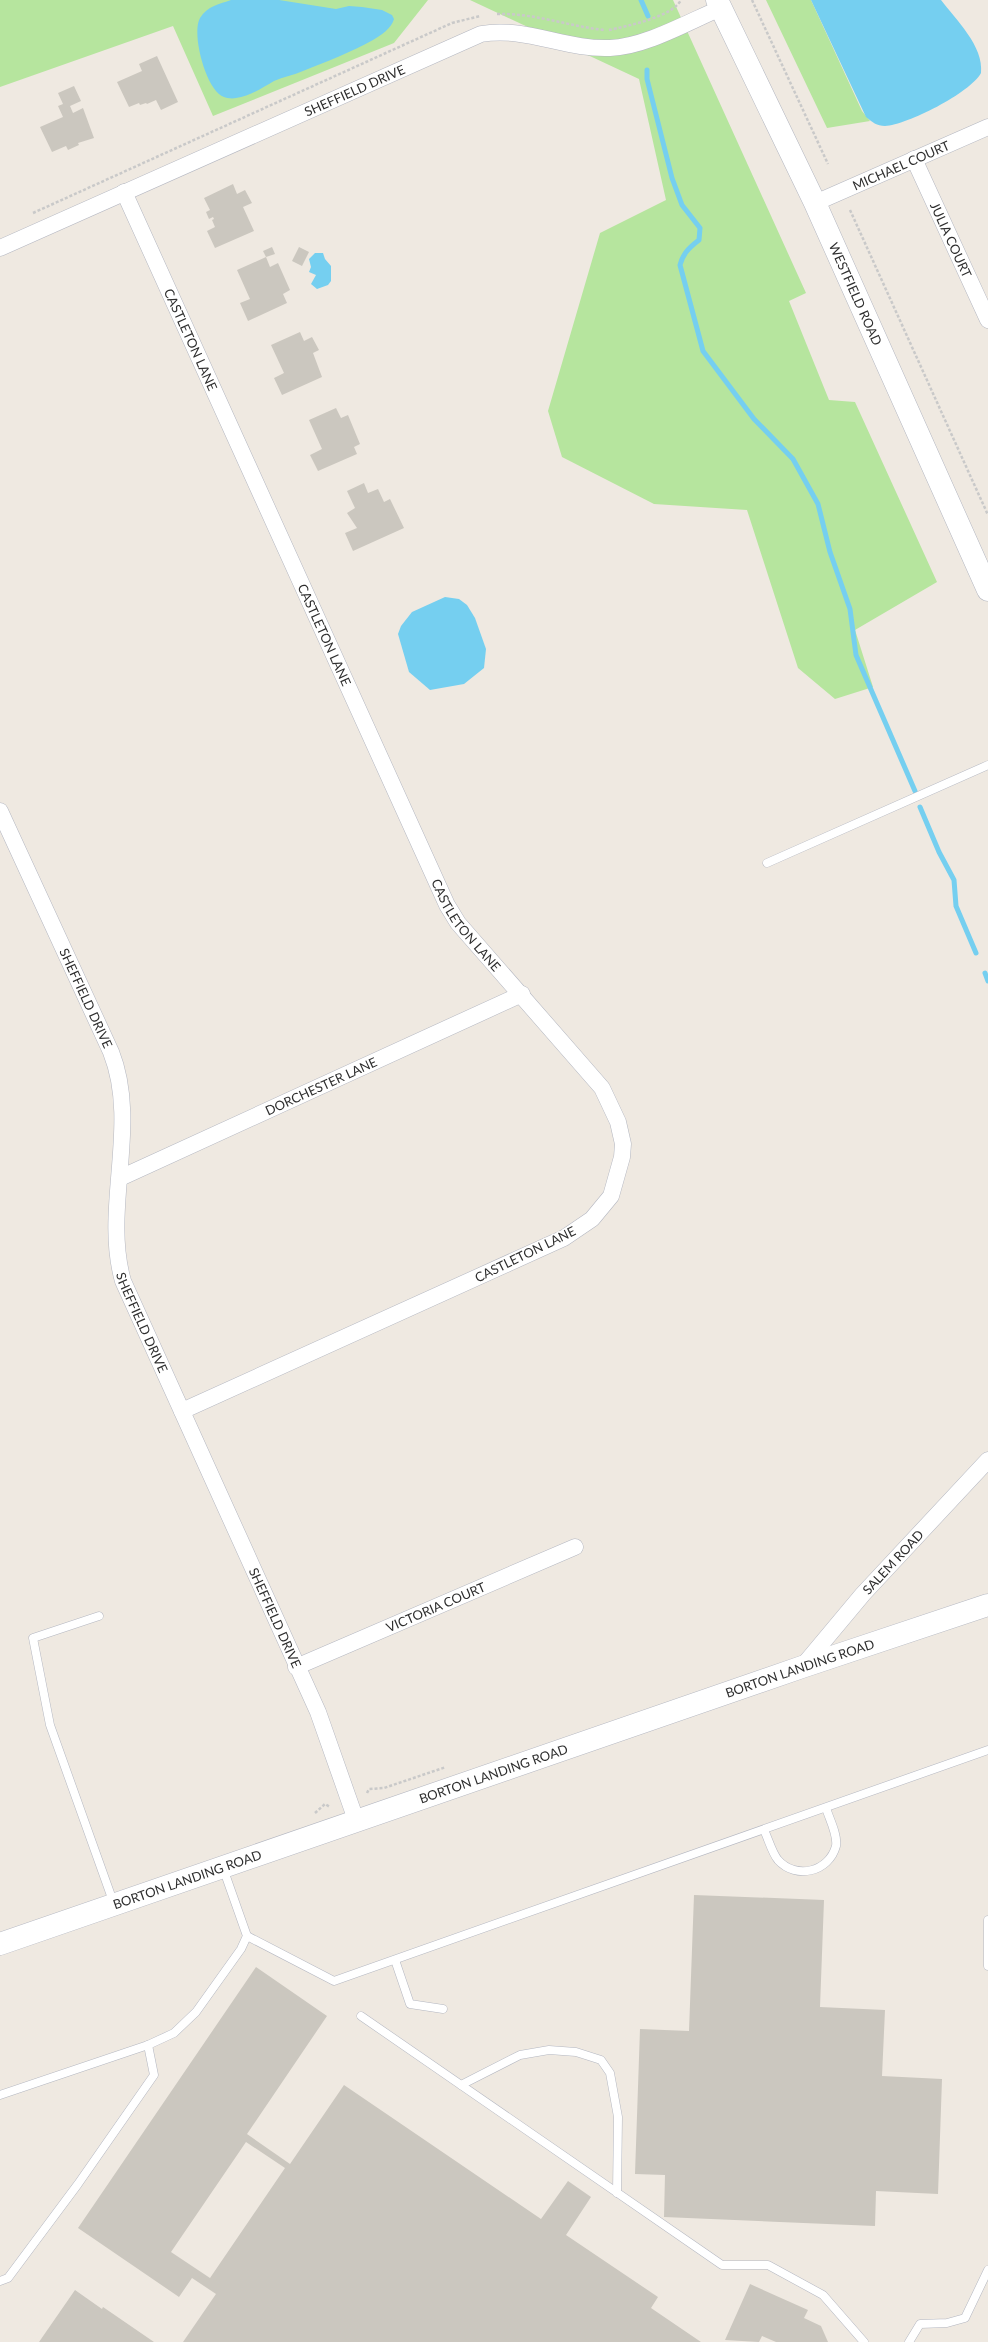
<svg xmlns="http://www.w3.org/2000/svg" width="988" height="2342" viewBox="0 0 988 2342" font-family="Lato,sans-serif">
  <rect width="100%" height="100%" fill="#efe9e1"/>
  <!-- green -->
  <g fill="#b6e59e">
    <path d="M 0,0 L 428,0 L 394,43 L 213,116 L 173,26 L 0,87 Z"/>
    <path d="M 470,0 L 673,0 L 806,293 L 789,301 L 829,400 L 855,402 L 937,582 L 855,630 L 873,687 L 835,699 L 798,668 L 747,510 L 654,504 L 562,457 L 548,411 L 600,233 L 666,200 L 639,79 Z"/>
    <path d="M 766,0 L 811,0 L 862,111 L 870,121 L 827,128 Z"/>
  </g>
  <!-- water -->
  <g fill="#75cff0">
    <path d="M 231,0 L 279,0 L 336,9 L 349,6 L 362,7 L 382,10 L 392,15 L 394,19 C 392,28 380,36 373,40 C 351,52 326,62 303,71 C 294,75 283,77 274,81 C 262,88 250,96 236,98 C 232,99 226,98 224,97 C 206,91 191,33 200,18 C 207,6 220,4 231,0 Z"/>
    <path d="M 811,0 L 941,0 C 956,20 984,46 981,73 C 970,93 907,125 885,126 C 877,126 872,122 866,117 Z"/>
    <path d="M 315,253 L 323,253 L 325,259 L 331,266 L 331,281 L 328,285 L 317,289 L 311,284 L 316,275 L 309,272 L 311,267 L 309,259 Z"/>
    <path d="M 445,597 L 459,599 L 467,605 L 475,618 L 486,649 L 484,668 L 464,684 L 430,690 L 409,672 L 398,634 L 401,626 L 412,612 Z"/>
  </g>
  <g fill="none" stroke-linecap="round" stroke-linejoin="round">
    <!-- stream -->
    <g stroke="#75cff0" stroke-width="5">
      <path d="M 641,0 L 648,16"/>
      <path d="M 647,70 L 647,79 L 672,178 L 682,205 L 700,228 L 699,240 C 690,247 683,253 680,265 L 703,351 L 754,419 L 793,459 L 818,504 L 830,552 L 850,609 L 856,655 L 915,791"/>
      <path d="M 920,807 L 939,852 L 954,880 L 956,906 L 976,953"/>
      <path d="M 985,973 L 988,981"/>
    </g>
  </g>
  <!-- building -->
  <g fill="#cbc7bf" fill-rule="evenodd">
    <path d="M 157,56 L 178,102 L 161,110 L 156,100 L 147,104 L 146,103 L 140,105 L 139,103 L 129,107 L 117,82 L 142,71 L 139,64 Z"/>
    <path d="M 74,86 L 81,101 L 70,106 L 73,113 L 83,108 L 94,138 L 78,143 L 79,145 L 68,150 L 66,146 L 52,152 L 40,127 L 63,117 L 58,106 L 63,104 L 58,93 Z"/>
    <path d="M 233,184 L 237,194 L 245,190 L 252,203 L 243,207 L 254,231 L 215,248 L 207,231 L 215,227 L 212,220 L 214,219 L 213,217 L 209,219 L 206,212 L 210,210 L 204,198 Z"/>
    <path d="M 272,247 L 275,254 L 266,257 L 263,251 Z"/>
    <path d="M 299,247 L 309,252 L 302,266 L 292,261 Z"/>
    <path d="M 266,257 L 270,267 L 278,263 L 290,290 L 283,294 L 287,303 L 248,321 L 240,303 L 250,299 L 237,270 Z"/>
    <path d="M 300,332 L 304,341 L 312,337 L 319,350 L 313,353 L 322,377 L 282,395 L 274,378 L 284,373 L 271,345 Z"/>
    <path d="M 336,408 L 341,418 L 348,415 L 360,444 L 354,447 L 357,454 L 318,471 L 310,455 L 322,449 L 309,420 Z"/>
    <path d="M 364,483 L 368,493 L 378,489 L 384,502 L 390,499 L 404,528 L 353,551 L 345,533 L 357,528 L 347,513 L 355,508 L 347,491 Z"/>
    <path d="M 694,1895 L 824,1900 L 820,2007 L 885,2010 L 882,2076 L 942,2079 L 938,2194 L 876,2191 L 875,2226 L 664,2217 L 665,2175 L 635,2174 L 640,2029 L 689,2031 Z"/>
    <path d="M 256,1967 L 327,2016 L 247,2134 L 290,2164 L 344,2085 L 541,2219 L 568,2181 L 591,2197 L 566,2235 L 658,2297 L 651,2308 L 701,2342 L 183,2342 L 216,2294 L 192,2278 L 179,2297 L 78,2228 ZM 246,2142 L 285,2168 L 210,2278 L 171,2252 Z"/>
    <path d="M 750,2284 L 808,2310 L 804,2318 L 821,2326 L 828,2342 L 776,2342 L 762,2336 L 759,2342 L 725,2340 Z"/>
    <path d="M 75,2290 L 102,2309 L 103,2307 L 154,2342 L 39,2342 Z"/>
  </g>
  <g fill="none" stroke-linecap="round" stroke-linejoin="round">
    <!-- lane casing -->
    <g stroke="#b4b7c1" stroke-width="9">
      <g id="lane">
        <path d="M 767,863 L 988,765"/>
        <path d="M 99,1616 L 33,1638 L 50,1725 L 114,1904"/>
        <path d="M 764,1830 C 768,1838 772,1853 778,1860 C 796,1880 829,1872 836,1846 C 838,1835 829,1818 826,1808"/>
        <path d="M 988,1920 L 988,1966"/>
        <path d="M 247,1936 L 334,1981 L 988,1750"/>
        <path d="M 395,1960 L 410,2004 L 443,2009"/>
        <path d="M 361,2016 L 722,2265 L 768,2265 L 823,2295 L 864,2342"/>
        <path d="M 461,2085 L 520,2055 L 549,2050 L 576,2052 L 601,2060 L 610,2073 L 618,2117 L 617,2193"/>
        <path d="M 0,2095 L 148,2045 L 174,2033 L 196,2012 L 241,1949 L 247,1936 L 223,1868"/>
        <path d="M 0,2281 L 8,2278 L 78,2184 L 154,2075 L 148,2045"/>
        <path d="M 909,2342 L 920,2324 L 947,2323 L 965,2318 L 988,2270"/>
      </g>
    </g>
    <!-- street casing -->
    <g stroke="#b4b7c1" stroke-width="17">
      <g id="street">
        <path id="s1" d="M 914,159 L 988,320"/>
        <path id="s2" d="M 124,192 L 447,905 L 458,923 L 602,1088 L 618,1122 L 623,1144 L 622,1157 L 611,1196 L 592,1219 L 564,1238 L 182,1411"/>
        <path id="s3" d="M 815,203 L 988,127"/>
        <path id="s4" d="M 0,248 L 481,34 C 525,26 566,50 610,48 C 645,47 688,22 721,8"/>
        <path id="s5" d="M 0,811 L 111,1052 C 140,1125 102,1208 123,1281 L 318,1712 L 356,1820"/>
        <path id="s6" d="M 120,1178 L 522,994"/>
        <path id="s7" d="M 296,1667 L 575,1547"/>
        <path id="s8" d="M 802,1667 L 863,1594 L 988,1460"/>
      </g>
    </g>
    <!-- secondary casing -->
    <g stroke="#b4b7c1" stroke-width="23">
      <g id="secondary">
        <path id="s9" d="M 717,0 L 815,203 L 988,590"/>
        <path id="s10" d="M 0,1944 L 802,1667 L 988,1605"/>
      </g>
    </g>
    <!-- path -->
    <g stroke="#c9c9c9" stroke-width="2.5" stroke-dasharray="3 2" stroke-linecap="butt">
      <path d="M 752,0 L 828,164"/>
      <path d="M 497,14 C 534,13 568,26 604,30"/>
      <path d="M 609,30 C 627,26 672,17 681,0"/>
      <path d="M 850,210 L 988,515"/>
      <path d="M 33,213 L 452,23 L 480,16"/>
      <path d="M 367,1793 L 369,1789 L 384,1788 L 446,1767"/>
      <path d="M 315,1813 L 325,1804 L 330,1807"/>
    </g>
    <!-- lane -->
    <use href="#lane" stroke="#fff" stroke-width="8"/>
    <!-- street -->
    <use href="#street" stroke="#fff" stroke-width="16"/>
    <!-- secondary -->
    <use href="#secondary" stroke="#fff" stroke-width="22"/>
  </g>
  <g text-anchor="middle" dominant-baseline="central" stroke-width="3" stroke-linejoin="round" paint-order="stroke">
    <!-- street labels -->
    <g font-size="13" fill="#2e2e2e" stroke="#fff">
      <text stroke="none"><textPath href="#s4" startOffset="388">SHEFFIELD DRIVE</textPath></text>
      <text stroke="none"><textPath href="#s3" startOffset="94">MICHAEL COURT</textPath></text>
      <text stroke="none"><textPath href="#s1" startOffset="89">JULIA COURT</textPath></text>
      <text stroke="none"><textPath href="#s9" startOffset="325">WESTFIELD ROAD</textPath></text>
      <text stroke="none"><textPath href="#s2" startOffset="162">CASTLETON LANE</textPath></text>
      <text stroke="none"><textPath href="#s2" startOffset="486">CASTLETON LANE</textPath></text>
      <text stroke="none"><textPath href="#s2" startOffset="810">CASTLETON LANE</textPath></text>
      <text stroke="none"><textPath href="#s5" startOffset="206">SHEFFIELD DRIVE</textPath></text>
      <text stroke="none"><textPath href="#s6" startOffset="221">DORCHESTER LANE</textPath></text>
      <text transform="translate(525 1254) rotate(-26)">CASTLETON LANE</text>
      <text stroke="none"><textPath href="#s5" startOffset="542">SHEFFIELD DRIVE</textPath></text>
      <text stroke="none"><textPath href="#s8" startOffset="139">SALEM ROAD</textPath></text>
      <text stroke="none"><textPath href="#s7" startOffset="152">VICTORIA COURT</textPath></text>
      <text stroke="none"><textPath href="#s5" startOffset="866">SHEFFIELD DRIVE</textPath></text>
      <text stroke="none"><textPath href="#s10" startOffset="846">BORTON LANDING ROAD</textPath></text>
      <text stroke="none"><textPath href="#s10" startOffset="522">BORTON LANDING ROAD</textPath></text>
      <text stroke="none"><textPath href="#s10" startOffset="198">BORTON LANDING ROAD</textPath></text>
    </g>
  </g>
</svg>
